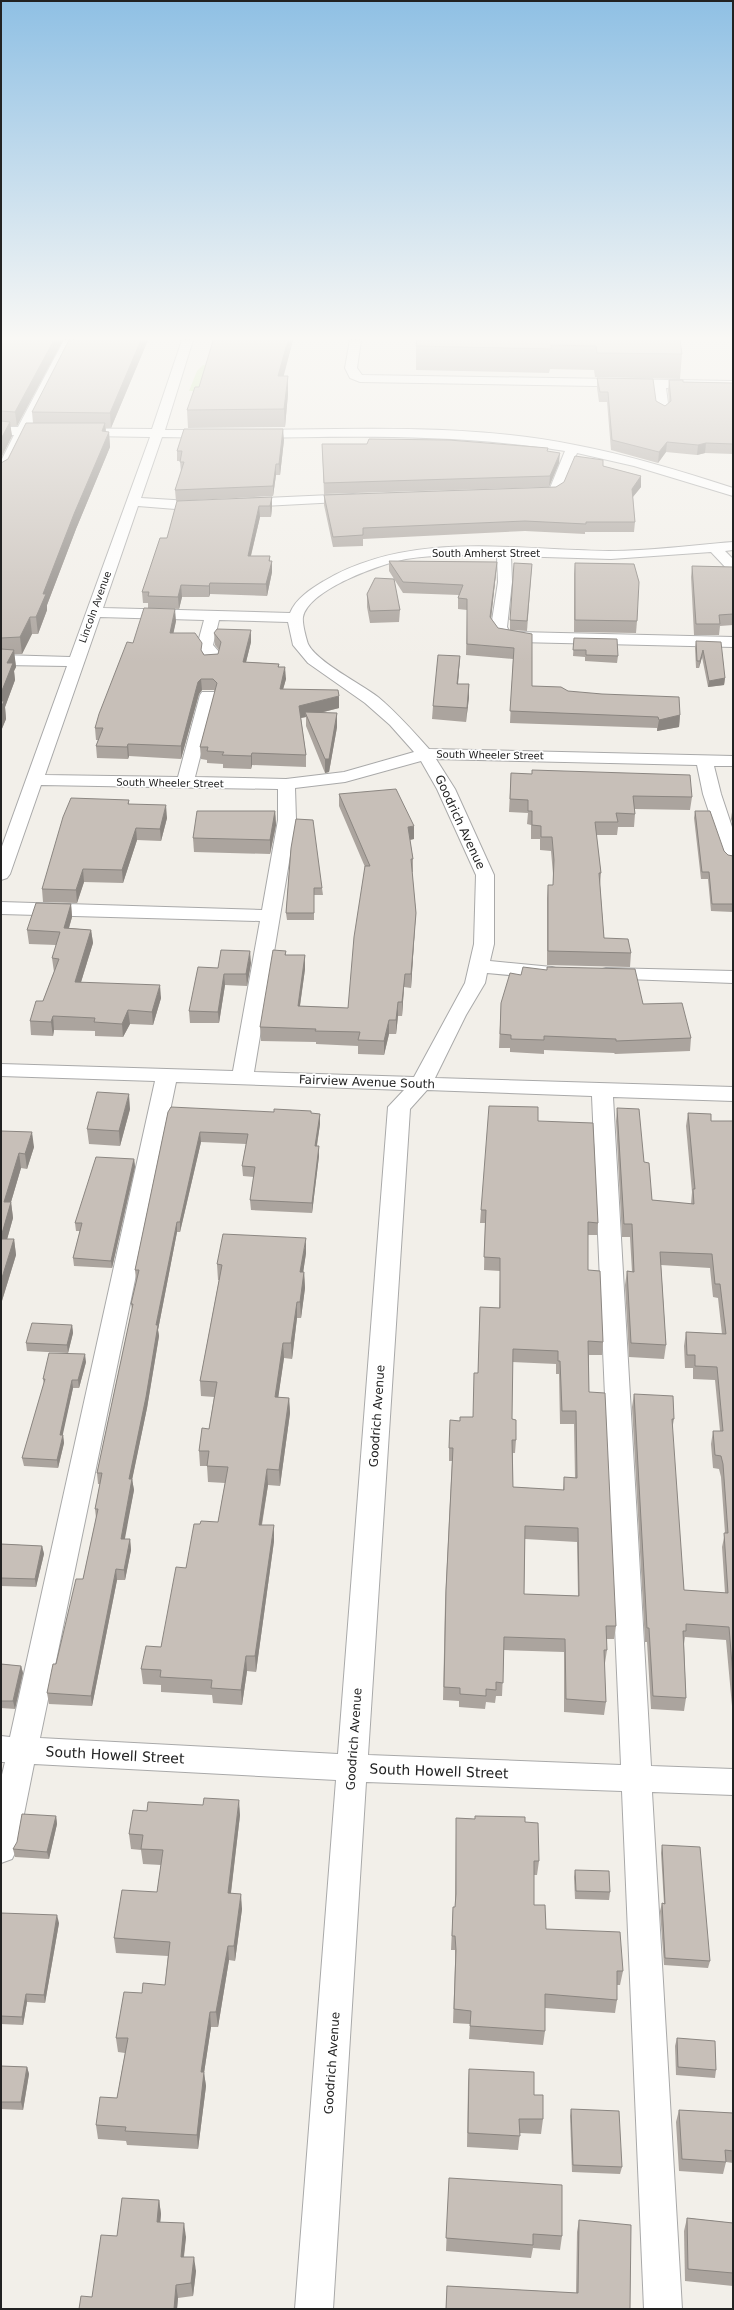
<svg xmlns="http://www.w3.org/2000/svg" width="734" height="2310" viewBox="0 0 734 2310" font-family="'DejaVu Sans',sans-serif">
  <rect width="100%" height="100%" fill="#f2efe9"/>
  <!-- grass -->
  <path fill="#cdebb0" d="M 203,365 L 217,366 L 249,392 L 189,391 L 197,371 Z"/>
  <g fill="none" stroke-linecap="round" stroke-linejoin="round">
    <!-- minor casing -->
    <g stroke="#a9a9a9" stroke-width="2">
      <g id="minor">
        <path d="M 64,340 L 75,340 L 31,428 L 152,429 L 182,340 L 193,340 L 165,430 L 213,430 L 219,434 L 213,438 L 162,437 L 141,498 L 206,502 L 213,506 L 211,509 L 188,510 L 138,506 L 103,608 L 290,613 C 296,598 311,589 324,581 C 410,530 514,550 609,551 C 650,551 692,545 733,542 L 733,550 L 725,551 L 733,559 L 733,571 L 728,570 L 711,552 L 611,559 L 511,556 L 512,582 L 507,627 L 509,631 L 518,632 L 733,637 L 733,647 L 518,642 L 498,637 L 491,627 L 498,582 L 497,556 C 467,555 436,554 406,559 C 381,564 309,589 303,617 C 302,623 306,638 308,644 C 317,662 361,684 378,697 C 397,713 413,731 429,749 L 733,756 L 733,766 L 714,766 L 721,794 L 733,830 L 733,862 L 727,861 L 724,857 L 703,794 L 697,765 L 436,759 L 455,789 L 494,875 L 494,944 L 490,961 L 552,967 L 559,969 L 562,973 L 559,977 L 552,979 L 487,973 L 485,983 L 466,1015 L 435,1078 L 733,1087 L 733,1101 L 613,1097 L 651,1766 L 733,1769 L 733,1795 L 652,1792 L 682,2309 L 644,2309 L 622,1791 L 366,1782 L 333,2309 L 295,2309 L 336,1780 L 34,1764 L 17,1849 L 12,1859 L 1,1863 L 1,1779 L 5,1762 L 1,1762 L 1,1736 L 10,1737 L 155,1081 L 1,1076 L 1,1064 L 233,1071 L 260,921 L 1,914 L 1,902 L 262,910 L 278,820 L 278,789 L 41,785 L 10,874 L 7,878 L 1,880 L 1,849 L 67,666 L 1,665 L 1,655 L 70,657 L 150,437 L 27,435 L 8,474 L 1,478 L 1,461 L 14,435 L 1,435 L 1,427 L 18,427 ZM 100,617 L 204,620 L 197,646 L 204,654 L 203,662 L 205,665 L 217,665 L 220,653 L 213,645 L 219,620 L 288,622 L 293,645 L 308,663 L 365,703 L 390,725 L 414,752 L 344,772 L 286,779 L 195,777 L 216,695 L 214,692 L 202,692 L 200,695 L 178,777 L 45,775 ZM 421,761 L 437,789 L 476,875 L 474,944 L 465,983 L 414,1077 L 254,1072 L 296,820 L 295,788 L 345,782 ZM 176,1082 L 404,1090 L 388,1107 L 338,1754 L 40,1738 ZM 427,1090 L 592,1096 L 621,1765 L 368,1755 L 410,1109 Z"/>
        <path d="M 350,340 L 361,340 L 357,368 L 362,375 L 733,381 L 733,389 L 666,388 L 669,411 L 663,415 L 657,411 L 653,387 L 360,382 L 350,378 L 345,368 Z"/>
        <path d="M 336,429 C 415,428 497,429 575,445 C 628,455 681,471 733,488 L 733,496 L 634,466 L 577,453 L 560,495 L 527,496 L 525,493 L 527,490 L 550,488 L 565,451 C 462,434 358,436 253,438 L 247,434 L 253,430 Z"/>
        <path d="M 353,494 L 358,495 L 360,498 L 358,501 L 242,507 L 235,503 L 242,499 Z"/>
        <path d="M 606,968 L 733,971 L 733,983 L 599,978 L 596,974 L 599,970 Z"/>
      </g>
    </g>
    <!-- minor -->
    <use href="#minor" fill="#fff" fill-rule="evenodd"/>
  </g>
  <!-- wall -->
  <g fill="#aba49e" fill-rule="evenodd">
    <path d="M 1,340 L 63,340 L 17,426 L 10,426 L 12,436 L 1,458 Z"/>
    <path d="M 148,340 L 111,428 L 106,428 L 106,432 L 109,432 L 110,447 L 76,529 L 47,605 L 47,610 L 38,634 L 32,634 L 22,654 L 14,654 L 16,667 L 14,671 L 15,680 L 5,707 L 6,719 L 1,731 L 1,463 L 8,459 L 33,423 L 32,412 Z"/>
    <path d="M 212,340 L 293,340 L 283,376 L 288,394 L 285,427 L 188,428 L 187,410 L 199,387 L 212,346 Z"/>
    <path d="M 680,340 L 682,354 L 680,379 L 595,377 L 594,370 L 550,369 L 549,373 L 416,370 L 416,346 Z"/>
    <path d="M 597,378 L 656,401 L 665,406 L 669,403 L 668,390 L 669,380 L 683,382 L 733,383 L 733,454 L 705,453 L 697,455 L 666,452 L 658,463 L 611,450 L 607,402 L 599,402 L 597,388 Z"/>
    <path d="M 284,440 L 280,475 L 276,475 L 273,496 L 176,501 L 175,490 L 181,472 L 180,461 L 177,461 L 177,451 Z"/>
    <path d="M 322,444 L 547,451 L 559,463 L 549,487 L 324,494 Z"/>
    <path d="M 603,466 L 641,476 L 641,487 L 633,497 L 635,522 L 634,532 L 585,532 L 585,534 L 525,531 L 363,539 L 363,546 L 333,547 L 324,505 L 324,495 L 556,487 Z"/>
    <path d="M 272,497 L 272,507 L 271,517 L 260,517 L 251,556 L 270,556 L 270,561 L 272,572 L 267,596 L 210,594 L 209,597 L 182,597 L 179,609 L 148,608 L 148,603 L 143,603 L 142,592 L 167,538 Z"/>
    <path d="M 389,561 L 497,562 L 496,573 L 491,618 L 498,628 L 532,634 L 532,686 L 568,691 L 680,715 L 679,727 L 657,731 L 657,728 L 510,723 L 513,659 L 466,655 L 467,610 L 458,609 L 458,598 L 459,595 L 403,593 L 389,571 Z"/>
    <path d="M 575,563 L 637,621 L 636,633 L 574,632 L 574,574 Z"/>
    <path d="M 532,564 L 527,631 L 510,630 L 510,620 Z"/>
    <path d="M 692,566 L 733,567 L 733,625 L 720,626 L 719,635 L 694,635 L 691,577 Z"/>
    <path d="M 367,594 L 400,610 L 399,622 L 370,623 L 367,607 Z"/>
    <path d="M 176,621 L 173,633 L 202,652 L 204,655 L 218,654 L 219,650 L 215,645 L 214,633 L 251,642 L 246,662 L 279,664 L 279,667 L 286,679 L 283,689 L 339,708 L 320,713 L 337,713 L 337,727 L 329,772 L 325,773 L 306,726 L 306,717 L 301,718 L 306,755 L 306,767 L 252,765 L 251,769 L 223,768 L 223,764 L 207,763 L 207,760 L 201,759 L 200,747 L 215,692 L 214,690 L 202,690 L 199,694 L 181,759 L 129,756 L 128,759 L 97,758 L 96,746 L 98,740 L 96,740 L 95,728 L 133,643 Z"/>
    <path d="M 574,638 L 618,656 L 617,663 L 585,661 L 585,657 L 573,656 Z"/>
    <path d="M 696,641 L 725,678 L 724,685 L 708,687 L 702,657 L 699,668 L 696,668 L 695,648 Z"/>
    <path d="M 460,656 L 458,684 L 469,684 L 469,697 L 466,722 L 432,719 L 433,706 Z"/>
    <path d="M 511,773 L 692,797 L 690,810 L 635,809 L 635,814 L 634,827 L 618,827 L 617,835 L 596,835 L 601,873 L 600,885 L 604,938 L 631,953 L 630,967 L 547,965 L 547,898 L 548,885 L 553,885 L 553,874 L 551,851 L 540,850 L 540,839 L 531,839 L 531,825 L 527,824 L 528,813 L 509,812 Z"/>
    <path d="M 339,794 L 414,839 L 410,840 L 413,859 L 413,872 L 412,872 L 416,913 L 415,926 L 411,988 L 404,987 L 402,1016 L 398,1016 L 396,1034 L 389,1034 L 384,1055 L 358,1054 L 358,1046 L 316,1044 L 316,1042 L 261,1041 L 260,1027 L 286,951 L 286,955 L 305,955 L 305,969 L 300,1006 L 348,1008 L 365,867 L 339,806 Z"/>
    <path d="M 129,800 L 129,804 L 167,818 L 161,841 L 137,840 L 123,883 L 84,882 L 77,903 L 43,902 L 42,889 Z"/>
    <path d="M 275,811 L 276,825 L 270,854 L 194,852 L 193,838 Z"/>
    <path d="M 695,811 L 724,851 L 728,855 L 733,856 L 733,912 L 711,911 L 708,879 L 701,879 L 694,818 Z"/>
    <path d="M 732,812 L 733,812 L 733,825 L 731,819 Z"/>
    <path d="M 291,848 L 322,888 L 323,895 L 314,895 L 314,920 L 287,920 L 286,913 Z"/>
    <path d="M 71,904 L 72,917 L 69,928 L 91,930 L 93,943 L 81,982 L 161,998 L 153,1025 L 130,1024 L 123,1037 L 95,1036 L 95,1031 L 54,1030 L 53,1036 L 31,1035 L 30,1021 L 43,1001 L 54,972 L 52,958 L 56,945 L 29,944 L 27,930 Z"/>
    <path d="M 251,963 L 247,986 L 225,985 L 219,1023 L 190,1023 L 189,1011 L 218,968 Z"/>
    <path d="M 501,1003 L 643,1004 L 691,1038 L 690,1051 L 615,1054 L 614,1053 L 544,1050 L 544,1054 L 510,1052 L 510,1048 L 499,1048 Z"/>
    <path d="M 617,1108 L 644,1162 L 652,1200 L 691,1204 L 692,1192 L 686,1126 L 688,1113 L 711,1121 L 733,1121 L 733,1706 L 732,1706 L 726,1640 L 685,1637 L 684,1644 L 686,1698 L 684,1711 L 651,1709 L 647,1642 L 645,1642 L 632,1407 L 634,1394 L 674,1419 L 672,1430 L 684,1590 L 725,1593 L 722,1547 L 725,1533 L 721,1477 L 719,1469 L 713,1468 L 711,1444 L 713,1431 L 720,1431 L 715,1380 L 693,1379 L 693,1368 L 685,1368 L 684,1346 L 686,1332 L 722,1334 L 718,1298 L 713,1297 L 710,1268 L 661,1265 L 666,1345 L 664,1359 L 629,1357 L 625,1285 L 627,1271 L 632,1272 L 630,1237 L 622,1237 L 616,1121 Z"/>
    <path d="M 130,1109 L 120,1146 L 89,1144 L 87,1129 Z"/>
    <path d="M 168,1112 L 274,1112 L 320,1114 L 320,1124 L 317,1146 L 319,1156 L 312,1213 L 251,1210 L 250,1200 L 254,1177 L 243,1176 L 242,1166 L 246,1144 L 201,1142 L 180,1232 L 177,1232 L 158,1330 L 159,1336 L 147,1408 L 132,1479 L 134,1490 L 124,1539 L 130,1539 L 131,1550 L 125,1580 L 117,1580 L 92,1706 L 49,1704 L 47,1693 L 83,1579 L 96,1518 L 95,1509 L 100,1484 L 98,1484 L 97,1473 L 132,1309 L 131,1304 L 136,1280 L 135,1270 Z"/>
    <path d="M 538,1121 L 598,1223 L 597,1235 L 588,1235 L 588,1270 L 603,1342 L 602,1355 L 589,1355 L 589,1392 L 616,1626 L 614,1639 L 606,1639 L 607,1650 L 605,1663 L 604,1663 L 606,1702 L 604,1715 L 564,1712 L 564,1652 L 504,1650 L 502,1696 L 496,1696 L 495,1703 L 486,1702 L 485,1709 L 459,1707 L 459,1701 L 443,1700 L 445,1603 L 452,1461 L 449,1461 L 449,1448 L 460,1421 L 473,1417 L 478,1373 L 480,1307 L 499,1308 L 500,1271 L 484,1270 L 485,1223 L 480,1223 L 481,1210 ZM 512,1362 L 556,1364 L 556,1374 L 559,1374 L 560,1424 L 574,1424 L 575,1478 L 564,1477 L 563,1490 L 513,1487 L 513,1453 L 515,1453 L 516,1440 L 512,1419 ZM 525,1539 L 577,1542 L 578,1596 L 524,1594 Z"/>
    <path d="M 1,1131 L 34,1147 L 27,1169 L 21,1168 L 11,1202 L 13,1218 L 7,1239 L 14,1239 L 16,1255 L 1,1304 Z"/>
    <path d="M 134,1159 L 135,1167 L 112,1268 L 74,1266 L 73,1258 L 80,1231 L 76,1231 L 75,1223 Z"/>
    <path d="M 306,1253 L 303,1272 L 304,1272 L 305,1288 L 301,1318 L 297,1318 L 292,1359 L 284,1358 L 278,1397 L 289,1398 L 290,1413 L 280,1486 L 268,1485 L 262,1525 L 274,1541 L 256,1672 L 247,1671 L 242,1705 L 213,1703 L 212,1695 L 161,1692 L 161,1685 L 143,1684 L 141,1669 L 161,1647 L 186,1568 L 200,1524 L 218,1522 L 225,1483 L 208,1482 L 207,1466 L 200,1466 L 199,1451 L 209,1429 L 214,1397 L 201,1396 L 200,1381 L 219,1280 L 218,1280 L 217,1264 Z"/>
    <path d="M 72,1325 L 73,1333 L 68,1353 L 27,1351 L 26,1343 Z"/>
    <path d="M 86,1362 L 79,1388 L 73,1388 L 62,1435 L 63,1435 L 64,1443 L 58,1468 L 24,1466 L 22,1458 L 44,1384 L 43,1379 Z"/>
    <path d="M 1,1544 L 42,1546 L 44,1554 L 36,1587 L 1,1586 Z"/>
    <path d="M 1,1664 L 21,1666 L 23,1673 L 15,1709 L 1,1708 Z"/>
    <path d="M 240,1815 L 231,1893 L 242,1909 L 235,1961 L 229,1960 L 218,2027 L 211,2027 L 204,2073 L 206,2086 L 198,2149 L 127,2145 L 126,2141 L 98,2139 L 96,2125 L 117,2098 L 125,2053 L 118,2052 L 116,2038 L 142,1993 L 165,1985 L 168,1956 L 116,1953 L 114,1938 L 157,1892 L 161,1865 L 143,1864 L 141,1850 L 131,1849 L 129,1834 Z"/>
    <path d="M 56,1816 L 57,1824 L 49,1859 L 15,1857 L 13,1849 Z"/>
    <path d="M 456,1818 L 525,1822 L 539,1861 L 537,1875 L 534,1875 L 534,1905 L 546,1929 L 623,1971 L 620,1985 L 617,1985 L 617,2000 L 615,2013 L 545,2008 L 545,2031 L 543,2045 L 469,2039 L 470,2024 L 453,2023 L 455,1964 L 455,1950 L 451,1950 L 453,1907 L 455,1907 L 455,1900 L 456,1832 Z"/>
    <path d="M 662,1845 L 710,1961 L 708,1968 L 664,1965 L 660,1911 L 662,1903 L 664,1904 L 661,1853 Z"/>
    <path d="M 575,1870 L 610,1892 L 609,1900 L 575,1899 L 574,1877 Z"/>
    <path d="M 1,1913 L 59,1923 L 45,2003 L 27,2002 L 23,2025 L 1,2024 Z"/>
    <path d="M 677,2038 L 716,2070 L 715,2078 L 676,2075 L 675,2046 Z"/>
    <path d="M 1,2066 L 27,2067 L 29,2074 L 23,2110 L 1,2109 Z"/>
    <path d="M 469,2069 L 534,2095 L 543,2119 L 541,2134 L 520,2133 L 518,2150 L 467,2147 L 468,2083 Z"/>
    <path d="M 571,2109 L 622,2167 L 620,2174 L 572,2172 L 570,2116 Z"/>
    <path d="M 679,2110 L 733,2113 L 733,2163 L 726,2162 L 723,2174 L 679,2171 L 676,2122 Z"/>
    <path d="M 449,2178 L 562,2236 L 560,2250 L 533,2248 L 531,2258 L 446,2251 Z"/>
    <path d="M 159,2200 L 161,2214 L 160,2222 L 186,2237 L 184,2257 L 196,2271 L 193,2296 L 178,2298 L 177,2309 L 79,2309 L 92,2297 L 117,2236 Z"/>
    <path d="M 687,2218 L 733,2223 L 733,2286 L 685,2281 L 684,2231 Z"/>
    <path d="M 579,2220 L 630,2309 L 446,2309 L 447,2286 L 576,2293 L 577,2232 Z"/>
  </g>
  <!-- shaded-wall -->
  <g fill="#8b8681">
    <path d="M 54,340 L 63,340 L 17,426 L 15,412 Z"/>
    <path d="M 141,340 L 148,340 L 111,428 L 110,413 Z"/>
    <path d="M 288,340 L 293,340 L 279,394 L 278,376 Z"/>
    <path d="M 288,376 L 288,394 L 285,427 L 284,409 Z"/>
    <path d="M 10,422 L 12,436 L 1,458 L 1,439 Z"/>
    <path d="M 105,423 L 106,438 L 102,431 Z"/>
    <path d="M 283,429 L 284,440 L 280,475 L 279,464 Z"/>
    <path d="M 109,432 L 110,447 L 76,529 L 47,605 L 47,610 L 38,634 L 36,617 L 43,594 L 74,514 Z"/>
    <path d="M 667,442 L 666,452 L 658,463 L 659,452 Z"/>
    <path d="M 706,443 L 705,453 L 697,455 L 698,445 Z"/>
    <path d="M 560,453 L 559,463 L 549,487 L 550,476 Z"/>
    <path d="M 276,464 L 276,475 L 273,496 L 273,486 Z"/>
    <path d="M 641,476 L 641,487 L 631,499 L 632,489 Z"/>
    <path d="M 272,497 L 272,507 L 271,517 L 270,506 Z"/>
    <path d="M 259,506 L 260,517 L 248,567 L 248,556 Z"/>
    <path d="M 270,556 L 270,567 L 272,561 L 272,572 L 267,596 L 266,584 Z"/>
    <path d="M 497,562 L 496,573 L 490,628 L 490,617 Z"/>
    <path d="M 210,583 L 210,594 L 209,597 L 209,586 Z"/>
    <path d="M 181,585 L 182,597 L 179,609 L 178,597 Z"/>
    <path d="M 175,609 L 176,621 L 171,645 L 170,633 Z"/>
    <path d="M 30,617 L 32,634 L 22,654 L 20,637 Z"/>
    <path d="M 251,630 L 251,642 L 243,674 L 243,662 Z"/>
    <path d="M 14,650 L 16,667 L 14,671 L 15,680 L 5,707 L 6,719 L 1,731 L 1,693 L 7,663 Z"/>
    <path d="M 703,650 L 702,657 L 699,668 L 700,661 Z"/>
    <path d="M 460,656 L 459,669 L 457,697 L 457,684 Z"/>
    <path d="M 285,667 L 286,679 L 280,700 L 280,689 Z"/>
    <path d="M 725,678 L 724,685 L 708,687 L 709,681 Z"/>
    <path d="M 201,679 L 202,690 L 199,694 L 181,759 L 181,746 L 198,682 Z"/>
    <path d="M 469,684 L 469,697 L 466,722 L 467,708 Z"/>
    <path d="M 339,696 L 339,708 L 307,716 L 305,712 L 306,717 L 300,718 L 299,706 Z"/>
    <path d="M 337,713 L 337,727 L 329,772 L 325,773 L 325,759 Z"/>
    <path d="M 680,715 L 679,727 L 657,731 L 659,720 Z"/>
    <path d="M 128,744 L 129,756 L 128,759 L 127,747 Z"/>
    <path d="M 252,753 L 252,765 L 251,769 L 251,756 Z"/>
    <path d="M 166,805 L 167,818 L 161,841 L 160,829 Z"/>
    <path d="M 275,811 L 276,825 L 270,854 L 270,840 Z"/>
    <path d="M 414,826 L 414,839 L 408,840 L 408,827 Z"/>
    <path d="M 136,828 L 137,840 L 123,883 L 122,870 Z"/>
    <path d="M 83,869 L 84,882 L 77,903 L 76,890 Z"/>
    <path d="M 71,904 L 72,917 L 65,941 L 64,928 Z"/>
    <path d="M 416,913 L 415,926 L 411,988 L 411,974 Z"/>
    <path d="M 91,930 L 93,943 L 77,995 L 75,982 Z"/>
    <path d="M 250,951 L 251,963 L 247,986 L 246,974 Z"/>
    <path d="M 305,955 L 305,969 L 298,1019 L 298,1006 Z"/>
    <path d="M 224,974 L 225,985 L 219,1023 L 218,1012 Z"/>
    <path d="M 405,974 L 404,987 L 402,1016 L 402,1002 Z"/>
    <path d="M 160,985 L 161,998 L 153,1025 L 152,1012 Z"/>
    <path d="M 398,1002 L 398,1016 L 396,1034 L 396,1020 Z"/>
    <path d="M 128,1010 L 130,1024 L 123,1037 L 122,1024 Z"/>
    <path d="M 53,1016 L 54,1030 L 53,1036 L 51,1022 Z"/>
    <path d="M 389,1020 L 389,1034 L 384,1055 L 384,1041 Z"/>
    <path d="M 129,1094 L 130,1109 L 120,1146 L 119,1131 Z"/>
    <path d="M 320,1114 L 320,1124 L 315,1156 L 315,1146 Z"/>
    <path d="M 32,1132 L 34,1147 L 27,1169 L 25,1154 Z"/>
    <path d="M 200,1132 L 201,1142 L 180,1232 L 180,1222 Z"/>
    <path d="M 319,1146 L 319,1156 L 312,1213 L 312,1203 Z"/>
    <path d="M 19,1153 L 21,1168 L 11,1202 L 13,1218 L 3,1254 L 1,1237 L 4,1202 Z"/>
    <path d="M 134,1159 L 135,1167 L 112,1268 L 111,1261 Z"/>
    <path d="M 177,1222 L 177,1232 L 158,1330 L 159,1336 L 147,1408 L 130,1490 L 129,1479 L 156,1325 Z"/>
    <path d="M 306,1238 L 306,1253 L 301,1287 L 300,1272 Z"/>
    <path d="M 14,1239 L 16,1255 L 1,1304 L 1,1281 Z"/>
    <path d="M 304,1272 L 305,1288 L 301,1318 L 300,1302 Z"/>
    <path d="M 297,1302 L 297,1318 L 292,1359 L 291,1343 Z"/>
    <path d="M 72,1325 L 73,1333 L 68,1353 L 67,1345 Z"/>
    <path d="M 283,1343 L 284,1358 L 276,1413 L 275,1397 Z"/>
    <path d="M 85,1354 L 86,1362 L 79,1388 L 78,1380 Z"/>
    <path d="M 72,1380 L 73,1388 L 61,1443 L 60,1435 Z"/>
    <path d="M 289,1398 L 290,1413 L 280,1486 L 279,1470 Z"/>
    <path d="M 63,1435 L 64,1443 L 58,1468 L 57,1460 Z"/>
    <path d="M 267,1469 L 268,1485 L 259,1540 L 259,1525 Z"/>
    <path d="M 132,1479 L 134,1490 L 123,1549 L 121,1539 Z"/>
    <path d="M 274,1525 L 274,1541 L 256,1672 L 255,1656 Z"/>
    <path d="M 130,1539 L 131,1550 L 125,1580 L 124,1570 Z"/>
    <path d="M 42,1546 L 44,1554 L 36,1587 L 35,1579 Z"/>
    <path d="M 116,1569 L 117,1580 L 92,1706 L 91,1696 Z"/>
    <path d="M 246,1656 L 247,1671 L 242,1705 L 241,1690 Z"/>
    <path d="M 21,1666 L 23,1673 L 15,1709 L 13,1701 Z"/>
    <path d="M 239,1800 L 240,1815 L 229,1908 L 228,1893 Z"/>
    <path d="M 56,1816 L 57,1824 L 49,1859 L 47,1852 Z"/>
    <path d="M 241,1894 L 242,1909 L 235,1961 L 234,1946 Z"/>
    <path d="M 57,1915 L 59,1923 L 45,2003 L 44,1995 Z"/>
    <path d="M 228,1946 L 229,1960 L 218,2027 L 216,2012 Z"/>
    <path d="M 26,1994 L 27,2002 L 23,2025 L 22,2017 Z"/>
    <path d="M 210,2012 L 211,2027 L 204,2073 L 206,2086 L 198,2149 L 197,2135 L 201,2072 Z"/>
    <path d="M 27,2067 L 29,2074 L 23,2110 L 21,2102 Z"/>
    <path d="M 159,2200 L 161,2214 L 159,2236 L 157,2222 Z"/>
    <path d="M 184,2223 L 186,2237 L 182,2270 L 181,2257 Z"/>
    <path d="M 194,2257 L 196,2271 L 193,2296 L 191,2283 Z"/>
    <path d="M 176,2285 L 178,2298 L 177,2309 L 174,2309 Z"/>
  </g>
  <!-- building -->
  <g fill="#c7bfb8" stroke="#8b8681" fill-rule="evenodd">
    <path d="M 1,340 L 54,340 L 15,412 L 1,411 Z"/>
    <path d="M 69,340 L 141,340 L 110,413 L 32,412 Z"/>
    <path d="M 212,340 L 288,340 L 278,376 L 288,376 L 284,409 L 187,410 L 195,387 L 199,387 L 213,341 L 212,341 Z"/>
    <path d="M 417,340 L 680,340 L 682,354 L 597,353 L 596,346 L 551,345 L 551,349 L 416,346 Z"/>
    <path d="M 597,378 L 653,379 L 656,401 L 665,406 L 671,401 L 669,380 L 683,380 L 683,382 L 733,383 L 733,444 L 706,443 L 698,445 L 667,442 L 659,452 L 612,440 L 608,392 L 600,392 Z"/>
    <path d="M 1,421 L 10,422 L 1,439 Z"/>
    <path d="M 26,423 L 105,423 L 102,431 L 109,432 L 74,514 L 43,594 L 46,594 L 36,617 L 30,617 L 20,637 L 1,638 L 1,463 L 8,459 Z"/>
    <path d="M 184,429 L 283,429 L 279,464 L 276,464 L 273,486 L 175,490 L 184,462 L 180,462 L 182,451 L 177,451 Z"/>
    <path d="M 369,439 L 449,440 L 548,448 L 547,451 L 560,453 L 550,476 L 324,483 L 322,444 L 367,444 Z"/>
    <path d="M 575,456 L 603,460 L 603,466 L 641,476 L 632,489 L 635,522 L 586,522 L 586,524 L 525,521 L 363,528 L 363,535 L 333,537 L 324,495 L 556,487 L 564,482 Z"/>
    <path d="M 272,497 L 270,506 L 259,506 L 248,556 L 270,556 L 269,561 L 272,561 L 266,584 L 210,583 L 209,586 L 181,585 L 178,597 L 148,596 L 149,592 L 142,592 L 160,538 L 167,538 L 177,501 Z"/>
    <path d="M 389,561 L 497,562 L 490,617 L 498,628 L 532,634 L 532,686 L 561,687 L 568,691 L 602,694 L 679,697 L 680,715 L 659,720 L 658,717 L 510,711 L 514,648 L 467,644 L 467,599 L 458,598 L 463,585 L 403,582 Z"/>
    <path d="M 514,563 L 532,564 L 527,621 L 510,620 Z"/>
    <path d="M 575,563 L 634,564 L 639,582 L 637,621 L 575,620 Z"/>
    <path d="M 692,566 L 733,567 L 733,614 L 719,615 L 720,624 L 696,624 Z"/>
    <path d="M 375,578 L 394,579 L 400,610 L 370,611 L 367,594 Z"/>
    <path d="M 144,608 L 175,609 L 170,633 L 195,633 L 202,643 L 201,650 L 204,655 L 218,654 L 221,642 L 214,633 L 217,629 L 251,630 L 243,662 L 279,664 L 278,667 L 285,667 L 280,689 L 338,690 L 339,696 L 299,706 L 306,755 L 252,753 L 251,756 L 222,755 L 224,752 L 207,751 L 208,747 L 200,747 L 217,683 L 213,679 L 201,679 L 198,682 L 181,746 L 128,744 L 127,747 L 96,746 L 103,728 L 95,728 L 99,714 L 127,642 L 133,643 Z"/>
    <path d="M 574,638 L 617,639 L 618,656 L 586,655 L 586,650 L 573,650 Z"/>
    <path d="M 696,641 L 721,642 L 725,678 L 709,681 L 703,650 L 700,661 L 697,661 Z"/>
    <path d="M 1,649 L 14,650 L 7,663 L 13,663 L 1,693 Z"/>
    <path d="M 438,655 L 460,656 L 457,684 L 469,684 L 467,708 L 433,706 Z"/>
    <path d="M 1,701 L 4,701 L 1,708 Z"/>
    <path d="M 305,712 L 337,713 L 329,759 L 325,759 Z"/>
    <path d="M 532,770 L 690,775 L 692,797 L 633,796 L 635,814 L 616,813 L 618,822 L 595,822 L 601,873 L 599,873 L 604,938 L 628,939 L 631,953 L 548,951 L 548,885 L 553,885 L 554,860 L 552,837 L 541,837 L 541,826 L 532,825 L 532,811 L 528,811 L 528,800 L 510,799 L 511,773 L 532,774 Z"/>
    <path d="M 396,789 L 414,826 L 408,827 L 413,859 L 411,859 L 416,913 L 411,974 L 405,974 L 402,1002 L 398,1002 L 396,1020 L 389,1020 L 384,1041 L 358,1040 L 360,1032 L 315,1031 L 316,1029 L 260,1027 L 273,950 L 286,951 L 285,955 L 305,955 L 298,1006 L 348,1008 L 354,937 L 365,866 L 370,866 L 339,794 Z"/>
    <path d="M 71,798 L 129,800 L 128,804 L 166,805 L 160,829 L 136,828 L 122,870 L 83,869 L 76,890 L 42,889 L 63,817 Z"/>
    <path d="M 197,811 L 275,811 L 270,840 L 193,838 Z"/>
    <path d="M 695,811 L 710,811 L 724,851 L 728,855 L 733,856 L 733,904 L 712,904 L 709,872 L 702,872 Z"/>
    <path d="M 296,819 L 313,820 L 322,888 L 314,888 L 314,913 L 286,913 L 291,848 Z"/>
    <path d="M 36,903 L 71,904 L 64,928 L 91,930 L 75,982 L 160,985 L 152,1012 L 128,1010 L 122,1024 L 94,1022 L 95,1018 L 53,1016 L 51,1022 L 30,1021 L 36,1001 L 43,1001 L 59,959 L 52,958 L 60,932 L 27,930 Z"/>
    <path d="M 221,950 L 250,951 L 246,974 L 224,974 L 218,1012 L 189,1011 L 198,967 L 218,968 Z"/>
    <path d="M 523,967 L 547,970 L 547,967 L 635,969 L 643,1004 L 682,1003 L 691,1038 L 616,1041 L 616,1039 L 544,1036 L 544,1040 L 511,1039 L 511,1035 L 500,1034 L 501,1003 L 510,973 L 521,975 Z"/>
    <path d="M 97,1092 L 129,1094 L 119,1131 L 87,1129 Z"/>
    <path d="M 489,1106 L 538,1107 L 538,1121 L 593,1123 L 598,1223 L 588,1222 L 588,1270 L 600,1271 L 603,1342 L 588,1341 L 589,1392 L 605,1393 L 616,1626 L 606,1626 L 607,1650 L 604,1650 L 606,1702 L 566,1699 L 565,1639 L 504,1637 L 503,1683 L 496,1682 L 496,1690 L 486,1689 L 486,1696 L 460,1694 L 460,1688 L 444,1687 L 446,1590 L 453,1448 L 449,1448 L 450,1420 L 460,1421 L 460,1417 L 473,1417 L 474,1373 L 478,1373 L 480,1307 L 500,1308 L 500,1258 L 484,1257 L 486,1210 L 481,1210 ZM 513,1349 L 558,1351 L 558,1361 L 560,1361 L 562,1411 L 576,1411 L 577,1478 L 564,1477 L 564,1490 L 513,1487 L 512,1440 L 516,1440 L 516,1420 L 512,1419 ZM 525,1526 L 578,1528 L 579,1596 L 524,1594 Z"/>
    <path d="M 171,1107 L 274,1112 L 274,1109 L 311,1111 L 311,1113 L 320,1114 L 315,1146 L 319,1146 L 312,1203 L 250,1200 L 255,1167 L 242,1166 L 248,1134 L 200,1132 L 180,1222 L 177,1222 L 156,1325 L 158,1325 L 146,1397 L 129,1479 L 132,1479 L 121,1539 L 130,1539 L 124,1570 L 116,1569 L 91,1696 L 47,1693 L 53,1664 L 56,1664 L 76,1579 L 83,1579 L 98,1509 L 95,1509 L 102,1473 L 97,1473 L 133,1304 L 131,1304 L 139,1270 L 135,1270 L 168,1112 Z"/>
    <path d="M 617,1108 L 639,1109 L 644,1162 L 649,1163 L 652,1200 L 694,1204 L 693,1189 L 695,1189 L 688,1113 L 711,1114 L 711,1121 L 733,1121 L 733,1677 L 729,1627 L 686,1624 L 686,1631 L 683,1631 L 686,1698 L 653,1696 L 649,1628 L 647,1628 L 634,1394 L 673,1396 L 674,1419 L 672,1419 L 684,1590 L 728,1593 L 724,1533 L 728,1533 L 723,1464 L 721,1456 L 715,1455 L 713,1431 L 723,1431 L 717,1367 L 695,1366 L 695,1355 L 687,1355 L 686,1332 L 726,1334 L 720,1284 L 715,1284 L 712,1254 L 660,1252 L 666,1345 L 631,1343 L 627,1271 L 634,1272 L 632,1224 L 624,1224 Z"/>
    <path d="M 1,1131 L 32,1132 L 25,1154 L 19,1153 L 4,1202 L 11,1202 L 1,1237 Z"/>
    <path d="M 96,1157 L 134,1159 L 111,1261 L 73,1258 L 82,1223 L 75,1223 Z"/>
    <path d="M 223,1234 L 306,1238 L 300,1272 L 304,1272 L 300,1302 L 297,1302 L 291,1343 L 283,1343 L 275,1397 L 289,1398 L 279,1470 L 267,1469 L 259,1525 L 274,1525 L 255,1656 L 246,1656 L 241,1690 L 211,1688 L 212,1680 L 160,1677 L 161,1670 L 141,1669 L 146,1646 L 161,1647 L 176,1567 L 186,1568 L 194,1524 L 200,1524 L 201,1521 L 218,1522 L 228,1467 L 207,1466 L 209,1451 L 199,1451 L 202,1428 L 209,1429 L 217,1382 L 200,1381 L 222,1265 L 217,1264 Z"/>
    <path d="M 1,1239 L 14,1239 L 1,1281 Z"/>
    <path d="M 32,1323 L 72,1325 L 67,1345 L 26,1343 Z"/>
    <path d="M 49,1353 L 85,1354 L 78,1380 L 72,1380 L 60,1435 L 63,1435 L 57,1460 L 22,1458 L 45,1379 L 43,1379 Z"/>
    <path d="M 1,1544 L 42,1546 L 35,1579 L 1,1578 Z"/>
    <path d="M 1,1664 L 21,1666 L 13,1701 L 1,1701 Z"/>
    <path d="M 204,1798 L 239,1800 L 228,1893 L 241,1894 L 234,1946 L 228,1946 L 216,2012 L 210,2012 L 201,2072 L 204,2072 L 197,2135 L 125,2131 L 126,2127 L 96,2125 L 100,2097 L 117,2098 L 128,2038 L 116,2038 L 124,1992 L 142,1993 L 143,1983 L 165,1985 L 170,1942 L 114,1938 L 122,1890 L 157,1892 L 163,1850 L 141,1849 L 143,1835 L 129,1834 L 133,1810 L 147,1811 L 148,1802 L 203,1805 Z"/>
    <path d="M 22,1814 L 56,1816 L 47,1852 L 13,1849 L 17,1842 Z"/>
    <path d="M 475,1816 L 525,1817 L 525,1822 L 538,1823 L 539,1861 L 534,1861 L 534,1905 L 545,1905 L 546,1929 L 620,1932 L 623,1971 L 617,1971 L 617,2000 L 545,1994 L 545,2031 L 470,2026 L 471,2011 L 454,2009 L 456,1950 L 455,1936 L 452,1936 L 453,1907 L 455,1907 L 456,1894 L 456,1818 L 475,1819 Z"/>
    <path d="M 662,1845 L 700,1847 L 710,1961 L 665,1958 L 662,1903 L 665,1904 Z"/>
    <path d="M 575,1870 L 609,1871 L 610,1892 L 576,1891 Z"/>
    <path d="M 1,1913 L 57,1915 L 44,1995 L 26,1994 L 22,2017 L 1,2016 Z"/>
    <path d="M 677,2038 L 715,2041 L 716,2070 L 678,2067 Z"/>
    <path d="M 1,2066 L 27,2067 L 21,2102 L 1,2102 Z"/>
    <path d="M 469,2069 L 534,2072 L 534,2095 L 543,2095 L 543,2119 L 519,2119 L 520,2136 L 468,2133 Z"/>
    <path d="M 571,2109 L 619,2111 L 622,2167 L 573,2165 Z"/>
    <path d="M 679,2110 L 733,2113 L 733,2151 L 725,2150 L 726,2162 L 682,2159 Z"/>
    <path d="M 449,2178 L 562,2185 L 562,2236 L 533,2234 L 533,2245 L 446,2238 Z"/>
    <path d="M 122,2198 L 159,2200 L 157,2222 L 184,2223 L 181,2257 L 194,2257 L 191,2283 L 176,2285 L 174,2309 L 79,2309 L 81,2296 L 92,2297 L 101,2235 L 117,2236 Z"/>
    <path d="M 687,2218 L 733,2223 L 733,2273 L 688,2269 Z"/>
    <path d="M 579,2220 L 631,2225 L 630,2309 L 446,2309 L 447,2286 L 578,2293 Z"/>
  </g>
  <!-- sky -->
  <linearGradient id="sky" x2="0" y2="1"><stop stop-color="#8fc0e4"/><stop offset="0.51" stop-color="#f9f8f5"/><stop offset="1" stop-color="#f9f8f5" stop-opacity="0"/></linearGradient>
  <rect width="734" height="663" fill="url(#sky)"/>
  <g text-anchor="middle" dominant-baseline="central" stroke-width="3.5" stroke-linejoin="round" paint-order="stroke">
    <!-- far-street labels -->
    <g font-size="10" fill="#222" stroke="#fff">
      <text x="486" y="553">South Amherst Street</text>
      <text transform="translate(95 607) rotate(-70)">Lincoln Avenue</text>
      <text transform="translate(490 755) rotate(1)">South Wheeler Street</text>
      <text transform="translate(170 783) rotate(1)">South Wheeler Street</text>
    </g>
    <!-- street labels -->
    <g font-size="12" fill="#222" stroke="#fff">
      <text transform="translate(460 822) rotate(65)">Goodrich Avenue</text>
      <text transform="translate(367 1082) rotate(2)">Fairview Avenue South</text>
      <text transform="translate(377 1416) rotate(-86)">Goodrich Avenue</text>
      <text transform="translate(354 1739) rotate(-86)">Goodrich Avenue</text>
      <text transform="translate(332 2063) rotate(-86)">Goodrich Avenue</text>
    </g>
    <!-- near-street labels -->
    <g font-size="14" fill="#222" stroke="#fff">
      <text transform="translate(115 1755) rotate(3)">South Howell Street</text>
      <text transform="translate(439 1771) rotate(2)">South Howell Street</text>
    </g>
  </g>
  <!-- border -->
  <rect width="734" height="2310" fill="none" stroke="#222222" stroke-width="4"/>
</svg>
